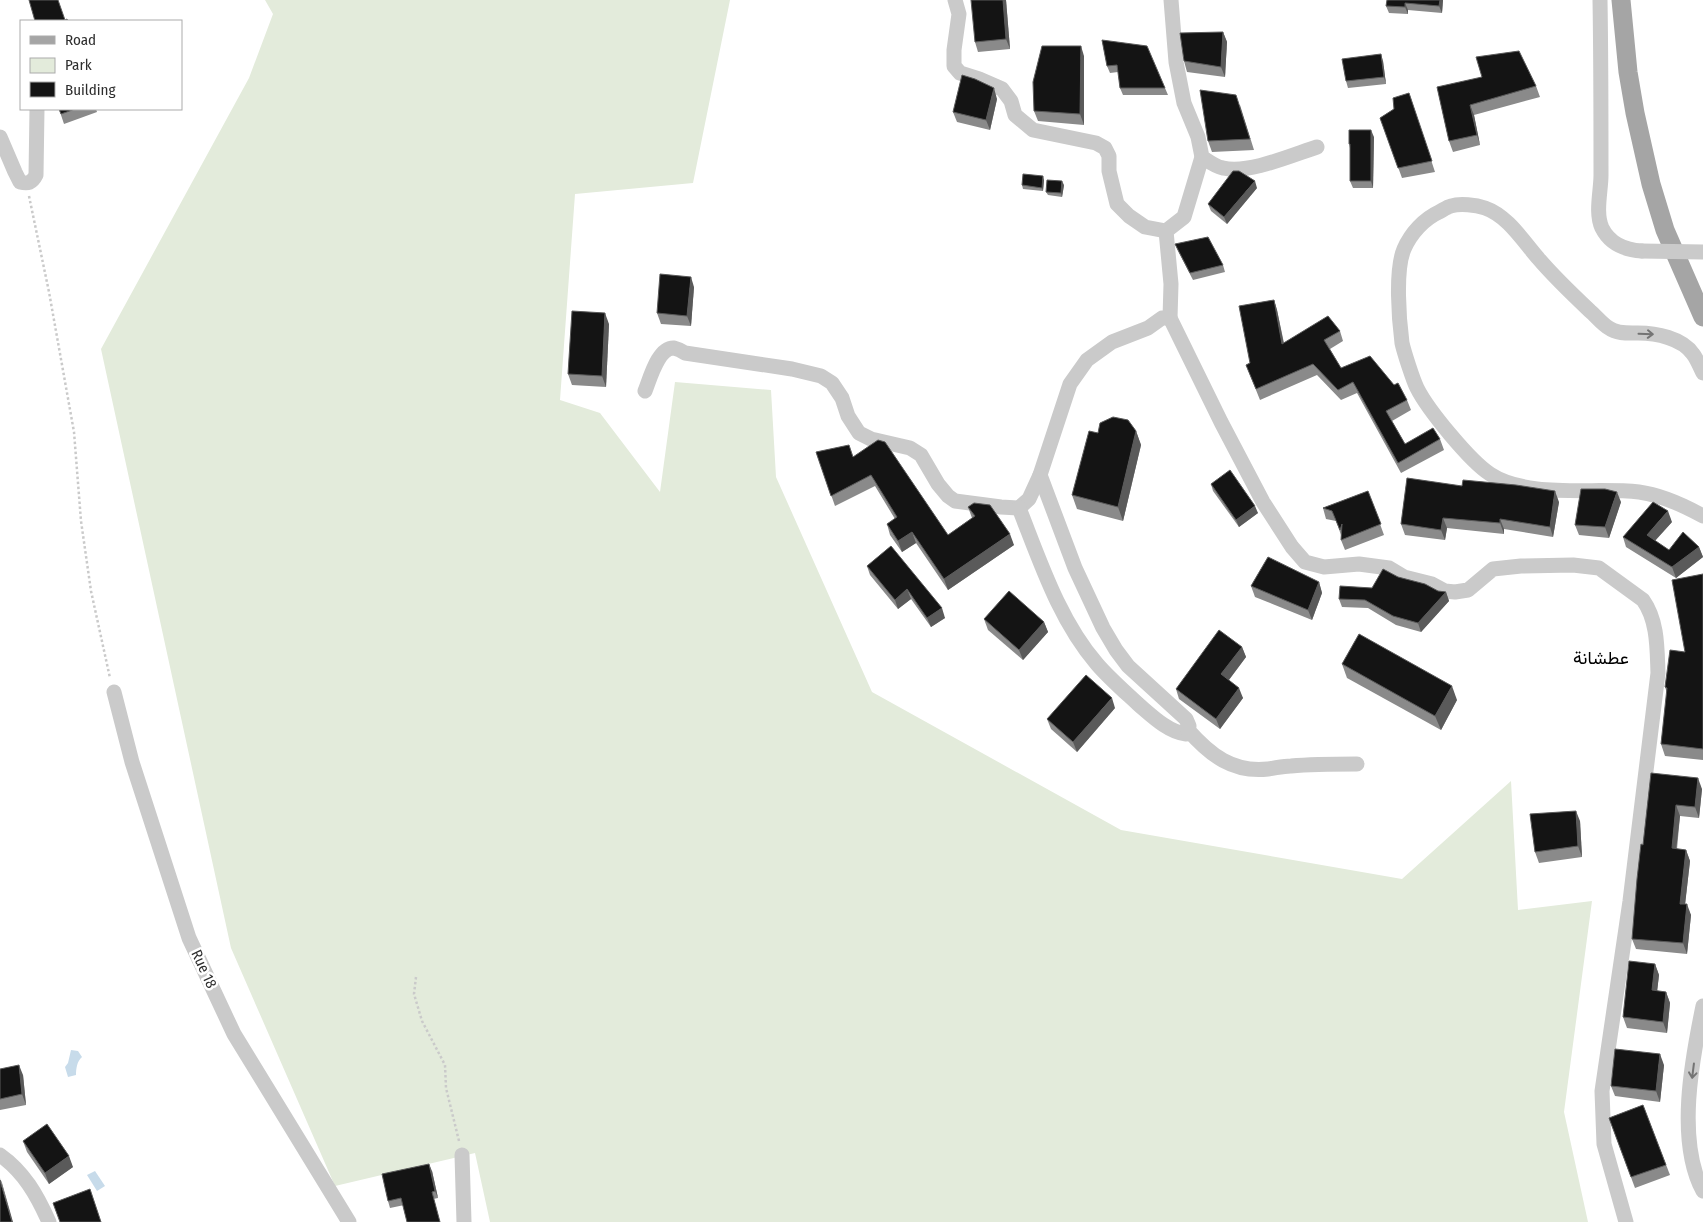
<svg xmlns="http://www.w3.org/2000/svg" width="1703" height="1222" viewBox="0 0 1703 1222" font-family="'Fira Sans Condensed',Vazirmatn,sans-serif">
  <rect width="100%" height="100%" fill="#fff"/>
  <!-- green -->
  <path fill="#e3ebdb" d="M 265,0 L 730,0 L 693,183 L 575,194 L 560,400 L 600,413 L 660,492 L 675,382 L 771,390 L 776,477 L 872,692 L 1121,830 L 1402,879 L 1511,781 L 1518,910 L 1592,901 L 1564,1112 L 1588,1222 L 490,1222 L 475,1153 L 335,1186 L 231,948 L 101,349 L 249,78 L 273,14 Z"/>
  <!-- water -->
  <g fill="#c7dbea">
    <path d="M 71,1050 L 78,1051 L 82,1057 C 77,1061 76,1069 76,1075 L 68,1077 L 65,1067 L 68,1063 Z"/>
    <path d="M 95,1171 L 105,1186 L 97,1191 L 87,1175 Z"/>
  </g>
  <g fill="none" stroke-linecap="round" stroke-linejoin="round">
    <!-- path -->
    <g stroke="#cacaca" stroke-width="2.5" stroke-dasharray="2.5 2.5" stroke-linecap="butt">
      <path d="M 29,196 L 49,292 L 74,432 L 81,521 L 91,591 L 110,678"/>
      <path d="M 416,977 L 414,994 L 422,1021 L 445,1065 L 446,1088 L 459,1141"/>
    </g>
    <!-- minor -->
    <g stroke="#cacaca" stroke-width="15">
      <path d="M 955,0 L 959,14 L 954,50 L 954,66 L 960,73 L 979,79 L 1002,89 L 1011,101 L 1015,115 L 1033,130 L 1096,143 L 1105,148 L 1109,156 L 1109,171 L 1117,204 L 1129,216 L 1145,227 L 1166,231"/>
      <path d="M 1171,0 L 1176,62 L 1184,103 L 1198,137 L 1202,157 C 1208,161 1216,167 1223,168 C 1249,174 1292,155 1317,147"/>
      <path d="M 1600,0 C 1601,58 1601,117 1601,175 C 1601,191 1595,213 1602,228 C 1610,244 1626,250 1642,251"/>
      <path d="M 0,137 L 15,172 L 20,182 C 28,184 32,183 36,175 L 37,109"/>
      <path d="M 1170,318 L 1221,422 L 1263,502 L 1292,547 L 1305,562 L 1324,567 L 1359,564 L 1389,568 L 1404,577 L 1432,584 L 1445,591 L 1455,592 L 1468,590 L 1493,569 L 1521,566 L 1573,565 L 1599,568 L 1643,600 C 1658,621 1657,649 1658,673 L 1630,901 L 1602,1091 L 1604,1144 L 1626,1222"/>
      <path d="M 1703,373 C 1700,367 1697,359 1693,354 C 1682,338 1656,333 1638,333 C 1628,333 1617,334 1609,328 C 1602,324 1596,316 1590,311 C 1572,294 1554,277 1538,258 C 1523,241 1508,216 1485,208 C 1476,205 1460,203 1451,206 C 1447,207 1443,210 1439,212 C 1424,219 1411,233 1404,249 C 1395,270 1399,320 1402,343 C 1404,352 1413,380 1417,388 C 1428,410 1470,461 1490,474 C 1528,499 1594,487 1639,492 C 1662,495 1683,505 1703,516"/>
      <path d="M 645,391 C 650,379 658,347 674,348 C 678,349 682,351 685,353 L 792,369 L 821,376 L 832,383 L 842,398 L 848,416 L 859,433 L 871,439 L 910,448 L 921,455 L 938,484 L 948,496 L 955,501 L 1001,507 L 1019,508 L 1029,499 L 1040,475 L 1070,384 L 1087,360 L 1112,342 L 1148,328 L 1162,318 L 1170,318 L 1171,284 L 1166,231 L 1184,217 L 1202,157"/>
      <path d="M 1019,508 C 1040,561 1059,620 1097,664 C 1109,678 1124,691 1138,704 C 1151,715 1168,732 1186,734 L 1189,726 L 1186,719 L 1128,666 L 1116,650 L 1103,628 L 1075,568 L 1040,475"/>
      <path d="M 114,692 L 132,762 L 189,938 L 234,1034 L 349,1222"/>
      <path d="M 1188,730 C 1210,755 1233,773 1268,769 C 1276,768 1283,766 1291,766 C 1313,764 1335,764 1357,764"/>
      <path d="M 1703,1006 C 1692,1059 1676,1141 1703,1191"/>
      <path d="M 0,1155 C 24,1172 37,1195 49,1222"/>
      <path d="M 462,1155 L 464,1222"/>
    </g>
    <!-- major -->
    <path stroke="#a5a5a5" stroke-width="19" d="M 1621,0 L 1628,72 L 1635,113 L 1651,184 L 1665,230 L 1703,317"/>
    <!-- minor-bridge -->
    <path stroke="#cacaca" stroke-width="15" d="M 1642,251 L 1703,252"/>
  </g>
  <!-- wall -->
  <g fill="#8a8a8a">
    <path d="M 1006,0 L 1010,49 L 978,52 L 975,42 Z"/>
    <path d="M 1387,0 L 1443,0 L 1442,13 L 1408,10 L 1408,14 L 1389,13 L 1386,6 Z"/>
    <path d="M 1223,32 L 1227,42 L 1225,77 L 1187,72 L 1184,61 Z"/>
    <path d="M 1102,40 L 1165,88 L 1168,95 L 1123,95 L 1120,88 L 1118,72 L 1110,73 L 1107,66 Z"/>
    <path d="M 1084,56 L 1084,125 L 1038,121 L 1034,111 Z"/>
    <path d="M 1383,61 L 1386,84 L 1348,88 L 1346,81 Z"/>
    <path d="M 1536,86 L 1540,97 L 1474,115 L 1480,145 L 1453,152 L 1449,141 L 1437,87 Z"/>
    <path d="M 1409,93 L 1435,172 L 1402,178 L 1380,118 L 1394,109 Z"/>
    <path d="M 997,99 L 990,130 L 957,122 L 953,112 Z"/>
    <path d="M 1240,105 L 1254,150 L 1212,152 L 1208,141 Z"/>
    <path d="M 59,109 L 96,109 L 97,112 L 64,124 Z"/>
    <path d="M 1374,137 L 1373,188 L 1353,188 L 1350,181 L 1350,148 L 1349,144 Z"/>
    <path d="M 1044,180 L 1043,191 L 1023,189 L 1022,185 Z"/>
    <path d="M 1064,185 L 1062,197 L 1048,195 L 1046,192 Z"/>
    <path d="M 1257,188 L 1227,224 L 1211,211 L 1208,204 Z"/>
    <path d="M 1175,244 L 1223,265 L 1225,272 L 1193,280 L 1178,251 Z"/>
    <path d="M 694,287 L 691,326 L 661,324 L 657,313 Z"/>
    <path d="M 1274,300 L 1277,310 L 1284,343 L 1340,331 L 1343,341 L 1330,349 L 1341,368 L 1407,400 L 1411,410 L 1392,421 L 1405,444 L 1440,439 L 1444,450 L 1401,473 L 1357,393 L 1341,400 L 1317,375 L 1260,400 L 1246,365 L 1250,363 Z"/>
    <path d="M 609,324 L 606,387 L 572,385 L 568,374 Z"/>
    <path d="M 1136,431 L 1141,445 L 1123,521 L 1077,509 L 1072,495 L 1098,433 Z"/>
    <path d="M 816,452 L 854,457 L 948,535 L 972,518 L 968,507 L 1014,545 L 948,590 L 916,543 L 902,552 L 890,535 L 887,524 L 895,519 L 875,486 L 835,506 Z"/>
    <path d="M 1407,478 L 1559,502 L 1553,537 L 1504,529 L 1504,534 L 1447,528 L 1445,540 L 1405,535 L 1401,524 Z"/>
    <path d="M 1211,484 L 1258,513 L 1239,527 L 1213,491 Z"/>
    <path d="M 1368,491 L 1384,535 L 1345,550 L 1341,540 L 1341,535 L 1336,521 L 1326,519 L 1323,508 Z"/>
    <path d="M 1621,502 L 1609,538 L 1579,535 L 1575,525 Z"/>
    <path d="M 1672,522 L 1655,541 L 1669,550 L 1699,547 L 1703,557 L 1676,578 L 1626,547 L 1623,537 Z"/>
    <path d="M 891,546 L 945,618 L 931,627 L 911,599 L 898,609 L 870,575 L 867,566 Z"/>
    <path d="M 1703,574 L 1703,760 L 1665,756 L 1661,744 L 1667,693 L 1665,687 L 1685,652 Z"/>
    <path d="M 1398,577 L 1438,591 L 1446,592 L 1449,601 L 1421,632 L 1396,625 L 1368,608 L 1342,607 L 1339,599 L 1372,588 Z"/>
    <path d="M 1319,582 L 1322,593 L 1312,620 L 1255,597 L 1251,586 Z"/>
    <path d="M 984,619 L 1044,622 L 1048,632 L 1023,660 L 988,630 Z"/>
    <path d="M 1242,647 L 1246,657 L 1229,680 L 1243,698 L 1220,729 L 1179,699 L 1176,689 Z"/>
    <path d="M 1342,664 L 1457,700 L 1441,730 L 1347,678 Z"/>
    <path d="M 1115,708 L 1077,752 L 1051,729 L 1047,719 Z"/>
    <path d="M 1651,773 L 1702,789 L 1699,818 L 1680,816 L 1677,849 L 1686,850 L 1690,861 L 1685,904 L 1691,915 L 1687,954 L 1636,949 L 1632,939 Z"/>
    <path d="M 1580,821 L 1582,857 L 1539,863 L 1535,852 Z"/>
    <path d="M 1655,964 L 1659,975 L 1657,991 L 1666,992 L 1670,1003 L 1667,1033 L 1627,1028 L 1623,1017 Z"/>
    <path d="M 1664,1065 L 1660,1102 L 1615,1096 L 1611,1086 Z"/>
    <path d="M 0,1069 L 23,1075 L 26,1105 L 0,1110 Z"/>
    <path d="M 1643,1105 L 1670,1175 L 1635,1188 L 1609,1118 Z"/>
    <path d="M 23,1141 L 73,1167 L 49,1184 L 27,1152 Z"/>
    <path d="M 432,1171 L 438,1198 L 390,1208 L 388,1201 Z"/>
  </g>
  <!-- shaded-wall -->
  <g fill="#5a5a5a">
    <path d="M 1003,0 L 1006,0 L 1010,49 L 1006,39 Z"/>
    <path d="M 1440,0 L 1443,0 L 1442,13 L 1439,6 Z"/>
    <path d="M 1405,3 L 1408,10 L 1408,14 L 1405,7 Z"/>
    <path d="M 1223,32 L 1227,42 L 1225,77 L 1221,67 Z"/>
    <path d="M 1081,46 L 1084,56 L 1084,125 L 1080,114 Z"/>
    <path d="M 1381,54 L 1383,61 L 1386,84 L 1384,77 Z"/>
    <path d="M 994,88 L 997,99 L 990,130 L 986,120 Z"/>
    <path d="M 1470,105 L 1474,115 L 1480,145 L 1477,135 Z"/>
    <path d="M 1371,130 L 1374,137 L 1373,188 L 1371,181 Z"/>
    <path d="M 1043,176 L 1044,180 L 1043,191 L 1042,188 Z"/>
    <path d="M 1062,181 L 1064,185 L 1062,197 L 1061,193 Z"/>
    <path d="M 1255,181 L 1257,188 L 1227,224 L 1224,217 Z"/>
    <path d="M 691,277 L 694,287 L 691,326 L 687,316 Z"/>
    <path d="M 1274,300 L 1277,310 L 1286,355 L 1282,344 Z"/>
    <path d="M 605,313 L 609,324 L 606,387 L 602,376 Z"/>
    <path d="M 1136,431 L 1141,445 L 1123,521 L 1118,507 Z"/>
    <path d="M 1555,491 L 1559,502 L 1553,537 L 1550,527 Z"/>
    <path d="M 1617,492 L 1621,502 L 1609,538 L 1605,527 Z"/>
    <path d="M 1255,506 L 1258,513 L 1239,527 L 1236,520 Z"/>
    <path d="M 1668,511 L 1672,522 L 1651,545 L 1647,535 Z"/>
    <path d="M 1443,518 L 1447,528 L 1445,540 L 1441,530 Z"/>
    <path d="M 1500,519 L 1504,529 L 1504,534 L 1500,523 Z"/>
    <path d="M 912,532 L 916,543 L 902,552 L 898,541 Z"/>
    <path d="M 1010,534 L 1014,545 L 948,590 L 944,579 Z"/>
    <path d="M 1699,547 L 1703,557 L 1676,578 L 1672,567 Z"/>
    <path d="M 1319,582 L 1322,593 L 1312,620 L 1308,610 Z"/>
    <path d="M 907,589 L 911,599 L 898,609 L 895,600 Z"/>
    <path d="M 1446,592 L 1449,601 L 1421,632 L 1418,623 Z"/>
    <path d="M 942,608 L 945,618 L 931,627 L 927,618 Z"/>
    <path d="M 1044,622 L 1048,632 L 1023,660 L 1019,650 Z"/>
    <path d="M 1242,647 L 1246,657 L 1225,685 L 1221,674 Z"/>
    <path d="M 1452,686 L 1457,700 L 1441,730 L 1435,716 Z"/>
    <path d="M 1239,688 L 1243,698 L 1220,729 L 1216,719 Z"/>
    <path d="M 1112,698 L 1115,708 L 1077,752 L 1073,742 Z"/>
    <path d="M 1698,778 L 1702,789 L 1699,818 L 1695,807 Z"/>
    <path d="M 1676,805 L 1680,816 L 1675,859 L 1672,848 Z"/>
    <path d="M 1576,811 L 1580,821 L 1582,857 L 1578,846 Z"/>
    <path d="M 1686,850 L 1690,861 L 1684,914 L 1680,904 Z"/>
    <path d="M 1687,904 L 1691,915 L 1687,954 L 1683,943 Z"/>
    <path d="M 1655,964 L 1659,975 L 1656,1001 L 1652,990 Z"/>
    <path d="M 1666,992 L 1670,1003 L 1667,1033 L 1663,1022 Z"/>
    <path d="M 1660,1054 L 1664,1065 L 1660,1102 L 1656,1091 Z"/>
    <path d="M 19,1065 L 23,1075 L 26,1105 L 22,1094 Z"/>
    <path d="M 69,1156 L 73,1167 L 49,1184 L 45,1173 Z"/>
    <path d="M 429,1164 L 432,1171 L 438,1198 L 435,1191 Z"/>
    <path d="M 0,1178 L 2,1183 L 13,1222 L 12,1222 Z"/>
  </g>
  <!-- building -->
  <g fill="#141414" stroke="#5a5a5a">
    <path d="M 29,0 L 58,0 L 65,20 L 67,19 L 68,21 L 35,21 Z"/>
    <path d="M 971,0 L 1003,0 L 1006,39 L 975,42 Z"/>
    <path d="M 1387,0 L 1440,0 L 1439,6 L 1405,3 L 1405,7 L 1386,6 Z"/>
    <path d="M 1223,32 L 1221,67 L 1184,61 L 1180,33 Z"/>
    <path d="M 1102,40 L 1147,46 L 1165,88 L 1120,88 L 1117,65 L 1107,66 Z"/>
    <path d="M 1042,46 L 1081,46 L 1080,114 L 1034,111 L 1033,82 Z"/>
    <path d="M 1519,51 L 1536,86 L 1470,105 L 1477,135 L 1449,141 L 1437,87 L 1482,77 L 1476,57 Z"/>
    <path d="M 1381,54 L 1384,77 L 1346,81 L 1342,59 Z"/>
    <path d="M 962,75 L 975,79 L 994,88 L 986,120 L 953,112 Z"/>
    <path d="M 1200,90 L 1236,95 L 1250,139 L 1208,141 Z"/>
    <path d="M 1409,93 L 1432,161 L 1398,168 L 1380,118 L 1394,109 L 1393,98 Z"/>
    <path d="M 59,109 L 75,109 L 61,114 Z"/>
    <path d="M 1349,130 L 1371,130 L 1371,181 L 1350,181 L 1350,144 L 1349,144 Z"/>
    <path d="M 1233,171 L 1239,171 L 1255,181 L 1224,217 L 1208,204 Z"/>
    <path d="M 1023,174 L 1043,176 L 1042,188 L 1022,185 Z"/>
    <path d="M 1047,180 L 1062,181 L 1061,193 L 1046,192 Z"/>
    <path d="M 1208,237 L 1223,265 L 1190,273 L 1175,244 Z"/>
    <path d="M 660,274 L 691,277 L 687,316 L 657,313 Z"/>
    <path d="M 1274,300 L 1282,344 L 1328,316 L 1340,331 L 1324,340 L 1341,368 L 1370,356 L 1394,385 L 1398,383 L 1407,400 L 1386,411 L 1405,444 L 1433,428 L 1440,439 L 1398,463 L 1353,382 L 1338,390 L 1313,364 L 1256,389 L 1246,365 L 1250,363 L 1239,306 Z"/>
    <path d="M 572,311 L 605,313 L 602,376 L 568,374 Z"/>
    <path d="M 1113,417 L 1128,420 L 1136,431 L 1118,507 L 1072,495 L 1089,431 L 1098,433 L 1100,423 Z"/>
    <path d="M 878,440 L 885,442 L 948,535 L 975,516 L 968,507 L 974,503 L 990,505 L 1010,534 L 944,579 L 912,532 L 898,541 L 887,524 L 897,517 L 871,475 L 831,496 L 816,452 L 849,445 L 853,457 Z"/>
    <path d="M 1230,470 L 1255,506 L 1236,520 L 1211,484 Z"/>
    <path d="M 1407,478 L 1462,486 L 1463,480 L 1516,485 L 1555,491 L 1550,527 L 1500,519 L 1500,523 L 1443,518 L 1441,530 L 1401,524 Z"/>
    <path d="M 1581,489 L 1605,489 L 1617,492 L 1605,527 L 1575,525 Z"/>
    <path d="M 1368,491 L 1381,524 L 1341,540 L 1342,524 L 1340,530 L 1332,511 L 1323,508 Z"/>
    <path d="M 1653,502 L 1668,511 L 1647,535 L 1669,550 L 1683,532 L 1699,547 L 1672,567 L 1623,537 Z"/>
    <path d="M 891,546 L 942,608 L 927,618 L 907,589 L 895,600 L 867,566 Z"/>
    <path d="M 1268,557 L 1319,582 L 1308,610 L 1251,586 Z"/>
    <path d="M 1383,569 L 1398,577 L 1425,584 L 1438,591 L 1446,592 L 1418,623 L 1393,616 L 1365,600 L 1339,599 L 1340,586 L 1372,588 Z"/>
    <path d="M 1703,574 L 1703,749 L 1661,744 L 1667,688 L 1665,687 L 1670,650 L 1685,652 L 1672,580 Z"/>
    <path d="M 1009,591 L 1044,622 L 1019,650 L 984,619 Z"/>
    <path d="M 1219,630 L 1242,647 L 1221,674 L 1239,688 L 1216,719 L 1176,689 Z"/>
    <path d="M 1359,634 L 1452,686 L 1435,716 L 1342,664 Z"/>
    <path d="M 1086,675 L 1112,698 L 1073,742 L 1047,719 Z"/>
    <path d="M 1651,773 L 1698,778 L 1695,807 L 1676,805 L 1672,848 L 1686,850 L 1680,904 L 1687,904 L 1683,943 L 1632,939 L 1637,879 L 1641,844 L 1643,845 Z"/>
    <path d="M 1576,811 L 1578,846 L 1535,852 L 1530,814 Z"/>
    <path d="M 1629,961 L 1655,964 L 1652,990 L 1666,992 L 1663,1022 L 1623,1017 Z"/>
    <path d="M 1615,1049 L 1660,1054 L 1656,1091 L 1611,1086 Z"/>
    <path d="M 19,1065 L 22,1094 L 0,1099 L 0,1069 Z"/>
    <path d="M 1643,1105 L 1666,1165 L 1631,1177 L 1609,1118 Z"/>
    <path d="M 47,1124 L 69,1156 L 45,1173 L 23,1141 Z"/>
    <path d="M 429,1164 L 435,1191 L 432,1192 L 440,1222 L 407,1222 L 401,1198 L 388,1201 L 382,1174 Z"/>
    <path d="M 0,1180 L 12,1222 L 0,1222 Z"/>
    <path d="M 90,1189 L 101,1222 L 60,1222 L 53,1203 Z"/>
  </g>
  <!-- one-way arrows -->
  <defs><path id="oneway-shaft" d="M-6 0H5M1.5-3L5.5 0L1.5 3" fill="none" stroke-width="1.6" stroke-linecap="round" stroke-linejoin="round" transform="scale(1.25)"/></defs>
  <g stroke="#747474">
    <use href="#oneway-shaft" transform="translate(1646 334) rotate(2)"/>
    <use href="#oneway-shaft" transform="translate(1693 1071) rotate(97)"/>
  </g>
  <g text-anchor="middle" dominant-baseline="central" stroke-width="5" stroke-linejoin="round" paint-order="stroke">
    <!-- street labels -->
    <g font-size="15" fill="#2d2d2d" stroke="#fff">
      <text transform="translate(204 969) rotate(65)">Rue 18</text>
    </g>
    <!-- quarter labels -->
    <g font-size="18" fill="#000" stroke="#fff">
      <text x="1601" y="658">عطشانة</text>
    </g>
  </g>
  <!-- legend -->
  <rect x="20" y="20" width="162" height="90" fill="#ffffff" stroke="#ababab"/>
  <rect x="30" y="36" width="25" height="8" fill="#a5a5a5" stroke="#ababab"/>
  <text x="65" y="45" font-size="15" fill="#2d2d2d">Road</text>
  <rect x="30" y="58" width="25" height="15" fill="#e3ebdb" stroke="#ababab"/>
  <text x="65" y="70" font-size="15" fill="#2d2d2d">Park</text>
  <rect x="30" y="82" width="25" height="15" fill="#141414" stroke="#ababab"/>
  <text x="65" y="95" font-size="15" fill="#2d2d2d">Building</text>
</svg>
